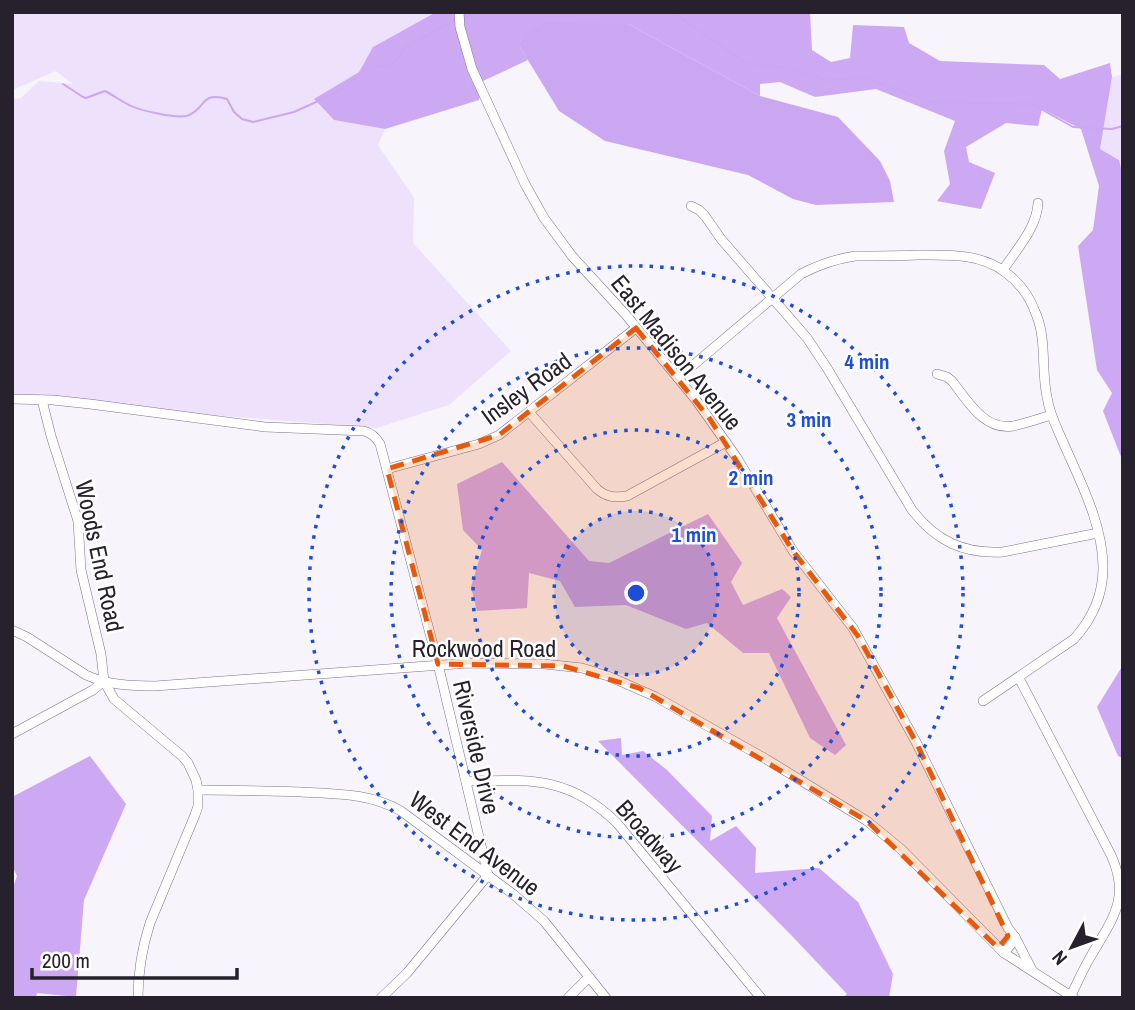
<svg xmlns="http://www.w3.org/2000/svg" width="1135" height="1010" viewBox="0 0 1135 1010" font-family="'Archivo Narrow',sans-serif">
  <rect width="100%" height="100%" fill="#f7f4fb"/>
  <!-- green -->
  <g fill="#ede1fc">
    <path d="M 12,12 L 435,12 L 373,47 L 359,72 L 314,100 L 334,120 L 385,129 L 378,145 L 414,198 L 413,243 L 511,351 L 449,405 L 376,428 L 12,399 L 12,99 L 21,98 L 39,81 L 73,84 L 56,71 L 12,90 Z"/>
    <path d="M 1123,74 L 1123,177 L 1119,160 L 1100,149 L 1112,77 Z"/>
  </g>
  <!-- forest -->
  <g fill="#cda9f4">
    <path d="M 436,12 L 810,12 L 812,50 L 831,62 L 850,58 L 853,25 L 904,27 L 909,43 L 940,61 L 1044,65 L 1060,79 L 1110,63 L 1112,77 L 1100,149 L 1119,160 L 1123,177 L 1123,462 L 1103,411 L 1112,393 L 1097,370 L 1078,246 L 1093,230 L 1099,186 L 1081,129 L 1042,109 L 1038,126 L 1006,123 L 966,147 L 969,162 L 995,173 L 981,209 L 937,201 L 950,184 L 944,151 L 955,121 L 876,89 L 815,97 L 780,82 L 760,84 L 760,96 L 628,24 L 520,47 L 528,60 L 483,81 L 479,100 L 385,129 L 334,120 L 314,99 L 359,72 L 373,47 Z"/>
    <path d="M 502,462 L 589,561 L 609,563 L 708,514 L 742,563 L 731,582 L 743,605 L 782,589 L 791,597 L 777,618 L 846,745 L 835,755 L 810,738 L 769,653 L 743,653 L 707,623 L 686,629 L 626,605 L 575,607 L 560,581 L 529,573 L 527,608 L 477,611 L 471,587 L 482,550 L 463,530 L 457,484 Z"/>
    <path d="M 1123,665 L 1123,758 L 1118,756 L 1097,707 Z"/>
    <path d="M 621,738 L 622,755 L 643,751 L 667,770 L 712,816 L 710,841 L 736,826 L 756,848 L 755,873 L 819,868 L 858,902 L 893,974 L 889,998 L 843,998 L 847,994 L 793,937 L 598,741 Z"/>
    <path d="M 90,756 L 126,804 L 84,900 L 76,997 L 37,993 L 36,998 L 12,998 L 12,890 L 17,876 L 12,866 L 12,797 Z"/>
  </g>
  <!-- water -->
  <path fill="#cba7f1" d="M 546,22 L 628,24 L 760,96 L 838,117 L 880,161 L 890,181 L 894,202 L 816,205 L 793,199 L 748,175 L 605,141 L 559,111 L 520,47 L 524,34 Z"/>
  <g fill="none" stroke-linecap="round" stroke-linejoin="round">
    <!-- stream -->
    <g stroke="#cba7f1" stroke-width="2">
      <path d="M 672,12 L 746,63 L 788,68 L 825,80 L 865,78 L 931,102 L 1032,104 L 1073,127 L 1112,129 L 1123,126"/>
      <path d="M 462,18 L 481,12"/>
      <path d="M 63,84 L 83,97 L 86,98 L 105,91 C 113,95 121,101 129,105 C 138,110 180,120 189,115 C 206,108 201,91 227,99 L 234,112 L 242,119 L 253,122 L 294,112 L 336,93 L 366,69 L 394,64 L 405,47 L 456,20"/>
    </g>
    <!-- minor casing -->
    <g stroke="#7f728e" stroke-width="10">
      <g id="minor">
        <path d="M 459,12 L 460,27 L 472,69 L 525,184 L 544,218 L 572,256 L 626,315 L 696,400 L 737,458 L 793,551 L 853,628 L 916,742 L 1008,928 L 1015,937 L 1013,942 L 1004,953"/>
        <path d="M 691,206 L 699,210 L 705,216 L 721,239 L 807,338 L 827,368 L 912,510 C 936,541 963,554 1003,552 L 1098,533"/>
        <path d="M 1003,270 C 1016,250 1037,228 1038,203"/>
        <path d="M 937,374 L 947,377 L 952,381 C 967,400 984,431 1013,426 C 1026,423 1039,419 1051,415"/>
        <path d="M 678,378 L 801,274 C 818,265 835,259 855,256 C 876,256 897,256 918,255 C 949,255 979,253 1005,272 C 1019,282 1030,297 1036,314 C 1047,340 1041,370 1047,397 C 1049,413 1057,428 1063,442 C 1080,481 1103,524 1103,568 C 1103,596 1093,618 1074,639 L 983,701"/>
        <path d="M 12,399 L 53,400 L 90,404 L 265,427 L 364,431 C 372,433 376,437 380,444 L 438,664 L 488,875 L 407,973 L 381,998"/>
        <path d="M 42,400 L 51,436 L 78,521 L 81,570 L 101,654 L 104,681 L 114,699 L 182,756 L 188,763 L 196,780 L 198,790 L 198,806 L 195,815 L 150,923 C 142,948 138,972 138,998"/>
        <path d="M 529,412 L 597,489 C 606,497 615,498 627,496 L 726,442"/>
        <path d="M 387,469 L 479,444 L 499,435 L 636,328"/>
        <path d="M 12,630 L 27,637 L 86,675 C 108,685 131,686 155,686 L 469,663 L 544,664 L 582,668 L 608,676 L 656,697 L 766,759 L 867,821 L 901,849 L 1004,953 L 1074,998"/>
        <path d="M 1019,678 L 1111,855 C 1131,899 1112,919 1091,956 C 1083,969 1078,982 1071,995"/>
        <path d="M 12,734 L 93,690 L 104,681"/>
        <path d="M 466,781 C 529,780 568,775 617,823 L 761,998"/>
        <path d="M 198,790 C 232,790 267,791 301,792 C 337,794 370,793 401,811 L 513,894 L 544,921 L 606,998"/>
        <path d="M 1015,937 L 1032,970"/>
        <path d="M 568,998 L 589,977"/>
      </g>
    </g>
    <!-- minor -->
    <use href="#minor" stroke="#fff" stroke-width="9"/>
  </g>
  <!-- marked area -->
  <path fill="#e8590c" fill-opacity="0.2" stroke="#e8590c" stroke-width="5" stroke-dasharray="14 9" stroke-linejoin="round" d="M 636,328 L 710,419 L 793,551 L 858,636 L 916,742 L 1008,936 L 998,948 L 867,821 L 639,688 L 563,666 L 438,664 L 387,469 L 499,435 Z"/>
  <!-- distance rings -->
  <circle cx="636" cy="593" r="82" fill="#1d4ed8" fill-opacity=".12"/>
  <g fill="none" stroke="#1d4ed8" stroke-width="3.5" stroke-dasharray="3.5 7">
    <circle cx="636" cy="593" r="82"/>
    <circle cx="636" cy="593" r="163"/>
    <circle cx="636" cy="593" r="245"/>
    <circle cx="636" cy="593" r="327"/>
  </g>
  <g text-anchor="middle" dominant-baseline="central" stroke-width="5" stroke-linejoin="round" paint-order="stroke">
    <!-- street labels -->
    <g font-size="24" fill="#26212d" stroke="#fff">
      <text transform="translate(677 352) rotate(51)">East Madison Avenue</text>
      <text transform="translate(526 388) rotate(-36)">Insley Road</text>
      <text transform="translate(100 556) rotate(78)">Woods End Road</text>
      <text x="484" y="648">Rockwood Road</text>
      <text transform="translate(477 747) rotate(77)">Riverside Drive</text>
      <text transform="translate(650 836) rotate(49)">Broadway</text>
      <text transform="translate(475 843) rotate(37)">West End Avenue</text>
    </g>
  </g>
  <circle cx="636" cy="593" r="10" fill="#1d4ed8" stroke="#fff" stroke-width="3.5"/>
  <g font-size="21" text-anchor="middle" font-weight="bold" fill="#1d4ed8" stroke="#fff" stroke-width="5" stroke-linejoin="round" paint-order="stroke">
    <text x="867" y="369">4 min</text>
    <text x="809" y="427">3 min</text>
    <text x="751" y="485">2 min</text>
    <text x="694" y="542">1 min</text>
  </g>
  <!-- border -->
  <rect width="1135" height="1010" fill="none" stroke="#26212d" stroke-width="28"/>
  <!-- north arrow -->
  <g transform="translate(1072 947) rotate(229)" stroke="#ffffff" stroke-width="5" paint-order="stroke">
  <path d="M0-5L12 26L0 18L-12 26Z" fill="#26212d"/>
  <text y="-10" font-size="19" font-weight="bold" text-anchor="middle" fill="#26212d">N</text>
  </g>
  <!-- scale -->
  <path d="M32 968v10h205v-10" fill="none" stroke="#26212d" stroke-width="3.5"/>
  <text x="42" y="968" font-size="21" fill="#26212d" stroke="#ffffff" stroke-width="5" paint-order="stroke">200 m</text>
</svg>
